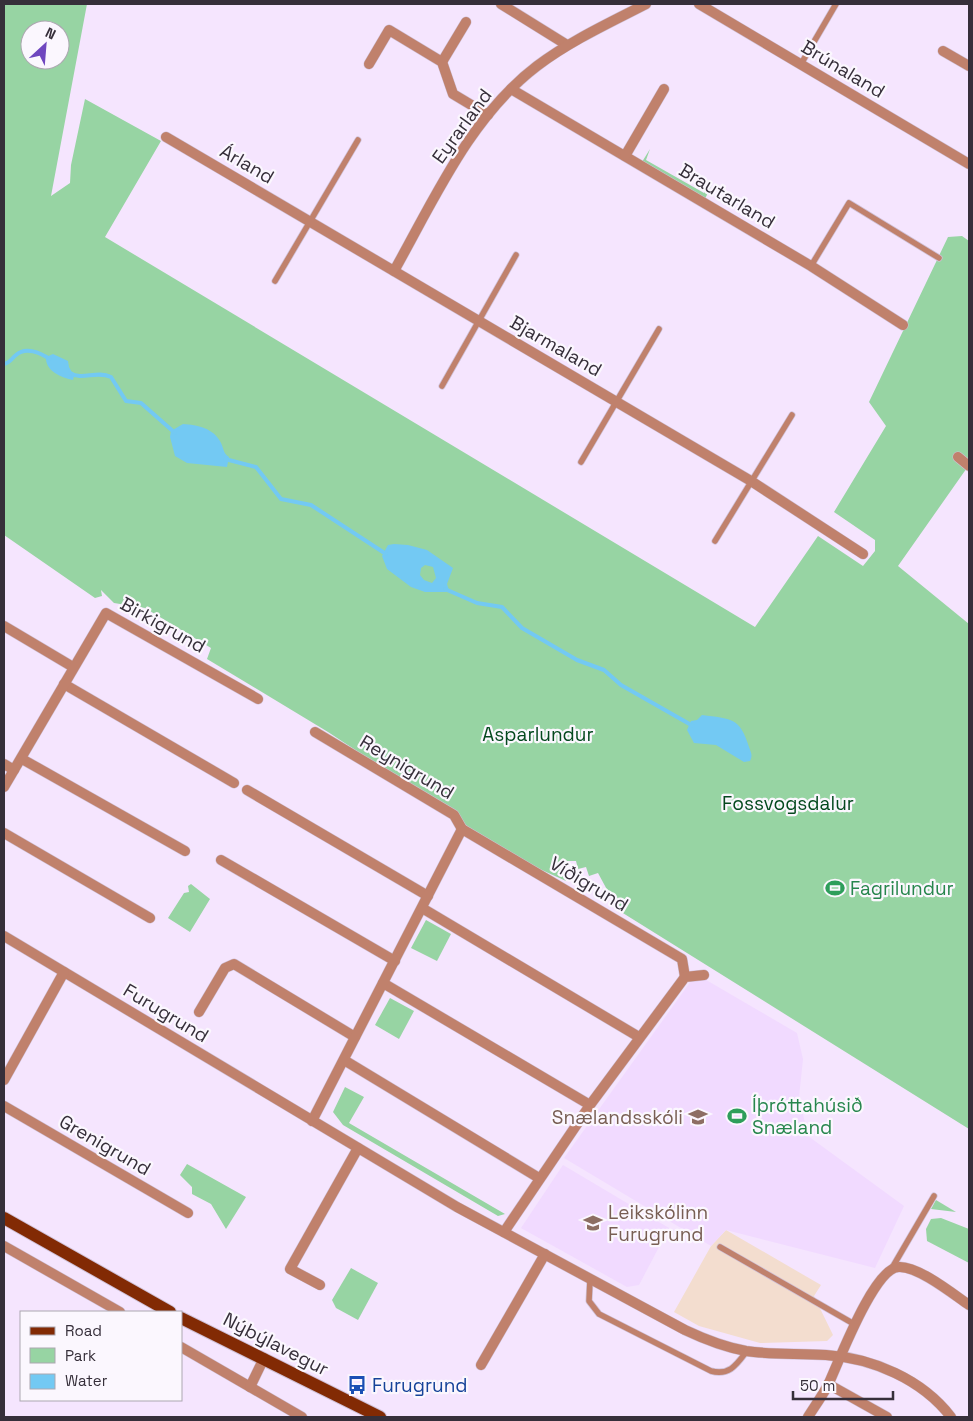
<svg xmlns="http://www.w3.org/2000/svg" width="973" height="1421" viewBox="0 0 973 1421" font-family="'Space Grotesk',sans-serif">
  <rect width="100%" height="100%" fill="#f5e5fe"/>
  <!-- commercial -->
  <path fill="#f3ddcf" d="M 726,1230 L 821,1285 L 814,1296 L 833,1335 L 827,1341 L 760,1343 L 699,1326 L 674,1312 L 711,1246 Z"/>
  <!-- built -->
  <g fill="#f1daff">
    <path d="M 696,974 L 797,1033 L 803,1059 L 799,1097 L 808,1136 L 904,1206 L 875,1268 L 726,1230 L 711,1246 L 564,1158 Z"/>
    <path d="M 563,1165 L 669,1228 L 639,1285 L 627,1287 L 521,1228 Z"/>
  </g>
  <!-- green -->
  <g fill="#97d4a3" fill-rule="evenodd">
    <path d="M 4,4 L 87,4 L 51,196 L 70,183 L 71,165 L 85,99 L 161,141 L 105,237 L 755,627 L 818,536 L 863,566 L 875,551 L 875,540 L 834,512 L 886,426 L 869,402 L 948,237 L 962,236 L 969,241 L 969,465 L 898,566 L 969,624 L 969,1129 L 618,910 L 598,873 L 589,876 L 586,867 L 578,869 L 576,861 L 563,861 L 566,881 L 502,852 L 465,830 L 454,815 L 328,732 L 207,659 L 211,648 L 145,608 L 114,603 L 101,590 L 102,596 L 95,598 L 4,535 ZM 30,30 L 60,30 L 60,60 L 30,60 Z"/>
    <path d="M 650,149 L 646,160 L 704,193 L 710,183 L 712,184 L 705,199 L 642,162 Z"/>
    <path d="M 191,884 L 210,899 L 190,932 L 168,918 L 184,893 L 189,892 L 188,886 Z"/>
    <path d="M 426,920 L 451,934 L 437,961 L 411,948 Z"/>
    <path d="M 390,998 L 414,1011 L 399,1039 L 375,1025 Z"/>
    <path d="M 345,1087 L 364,1097 L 349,1123 L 505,1214 L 498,1216 L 343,1125 L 333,1112 Z"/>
    <path d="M 187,1164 L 246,1197 L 226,1229 L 211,1204 L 192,1194 L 192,1187 L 180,1175 Z"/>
    <path d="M 936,1200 L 956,1212 L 931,1209 Z"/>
    <path d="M 941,1218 L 969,1229 L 969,1263 L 927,1241 L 926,1229 L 931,1219 Z"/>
    <path d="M 351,1268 L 378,1283 L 358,1320 L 336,1308 L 332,1300 Z"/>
  </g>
  <!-- water -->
  <g fill="#73c9f3" fill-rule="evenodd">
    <path d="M 53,354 L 68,361 L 69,367 L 74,376 L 73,380 C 62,378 45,371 46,357 Z"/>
    <path d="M 183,424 C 197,425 214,428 221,443 C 224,449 223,453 229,457 L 227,467 L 187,463 L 175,456 L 170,437 L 171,431 Z"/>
    <path d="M 394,544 L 408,545 L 427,550 L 453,568 L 447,584 L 449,590 L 446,592 L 425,592 L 411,587 L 387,569 L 382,556 L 388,545 ZM 425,565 L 433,567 L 436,578 L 432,583 L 424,580 L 420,575 L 421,568 Z"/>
    <path d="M 702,715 C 731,719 740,717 749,747 C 751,753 753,755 750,761 L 744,762 L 716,745 L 694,743 L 687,730 L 691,721 L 697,720 Z"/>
  </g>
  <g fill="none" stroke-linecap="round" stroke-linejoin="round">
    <!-- stream -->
    <g stroke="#73c9f3" stroke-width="4">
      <path d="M 4,364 C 10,363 11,359 16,355 C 26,346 40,353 50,359"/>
      <path d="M 70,373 C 83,381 96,370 111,377 L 126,401 L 141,403 L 175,433"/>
      <path d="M 225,459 L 256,467 L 281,499 L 311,505 L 386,554"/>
      <path d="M 445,589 L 477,603 L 502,607 L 522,628 L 577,660 L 604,670 L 621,685 L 693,726"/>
    </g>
    <!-- service casing -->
    <g stroke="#cfc1d7" stroke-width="7">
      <g id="service">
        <path d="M 801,64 L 836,4"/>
        <path d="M 811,266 L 849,203 L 939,258"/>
        <path d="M 275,281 L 358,140"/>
        <path d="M 442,386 L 516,255"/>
        <path d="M 581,462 L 659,329"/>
        <path d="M 715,541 L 792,415"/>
        <path d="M 720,1247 L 854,1324"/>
        <path d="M 892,1268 L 934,1196"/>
        <path d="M 590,1280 L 589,1301 L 599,1314 L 711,1371 C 730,1376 737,1364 747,1351"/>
      </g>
    </g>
    <!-- minor casing -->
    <g stroke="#cfc1d7" stroke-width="11">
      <g id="minor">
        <path d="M 501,4 L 567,45"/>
        <path d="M 699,4 L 969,164"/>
        <path d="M 943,51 L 969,66"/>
        <path d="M 442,62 L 466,22"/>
        <path d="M 369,64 L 389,30 L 442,62 L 453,94 L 488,115"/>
        <path d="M 511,89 L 811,266 L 903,325"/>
        <path d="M 166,137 L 751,481 L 863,554"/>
        <path d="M 625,156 L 664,89"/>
        <path d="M 394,271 C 434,200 470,117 537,66 C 570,41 609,23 646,4"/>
        <path d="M 958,457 L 969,466"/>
        <path d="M 4,626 L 73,667"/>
        <path d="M 64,684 L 234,783"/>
        <path d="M 315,732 L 454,815 L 462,829 L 682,959 L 685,977"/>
        <path d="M 22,759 L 185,851"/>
        <path d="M 4,764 L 14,770"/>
        <path d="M 4,787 L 106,613 L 258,699"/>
        <path d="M 247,790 L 428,896"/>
        <path d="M 4,833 L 150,918"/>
        <path d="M 221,860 L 395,961"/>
        <path d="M 422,908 L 639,1037"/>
        <path d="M 4,936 L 457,1207 L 685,1330 C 704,1339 724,1347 746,1351 C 772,1355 799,1353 826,1355 C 872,1358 922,1379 951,1417"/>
        <path d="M 383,983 L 590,1105 L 504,1232"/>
        <path d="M 199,1012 L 225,968 L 234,964 L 355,1037"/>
        <path d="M 344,1060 L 539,1178"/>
        <path d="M 4,1080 L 64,972"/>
        <path d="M 590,1105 L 685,977 L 704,975"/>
        <path d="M 4,1106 L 188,1213"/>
        <path d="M 312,1121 L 462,829"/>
        <path d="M 4,1246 L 120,1312"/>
        <path d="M 320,1285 L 290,1269 L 358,1148"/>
        <path d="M 181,1347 L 302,1417"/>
        <path d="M 481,1365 L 545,1254"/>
        <path d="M 828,1384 L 887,1417"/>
        <path d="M 250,1387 L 264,1358"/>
        <path d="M 808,1417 C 815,1406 822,1396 828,1385 C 838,1364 874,1267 899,1267 C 918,1266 953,1294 969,1305"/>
      </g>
    </g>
    <!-- primary casing -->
    <g stroke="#cfc1d7" stroke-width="14">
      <g id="primary">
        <path d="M 4,1218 L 170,1312"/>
        <path d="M 181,1318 L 380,1417"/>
      </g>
    </g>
    <!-- service -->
    <use href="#service" stroke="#c0816c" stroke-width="5.5"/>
    <!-- minor -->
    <use href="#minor" stroke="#c0816c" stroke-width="10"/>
    <!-- primary -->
    <use href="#primary" stroke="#822a04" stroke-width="12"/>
  </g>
  <!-- icons -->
  <defs>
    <g id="stadium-bare" transform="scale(1.5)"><path d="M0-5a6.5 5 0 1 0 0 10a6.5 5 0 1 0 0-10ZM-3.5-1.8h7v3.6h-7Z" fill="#2e9e5b" stroke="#fbf7fe" stroke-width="2.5" paint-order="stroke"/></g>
    <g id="school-bare" transform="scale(1.5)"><path d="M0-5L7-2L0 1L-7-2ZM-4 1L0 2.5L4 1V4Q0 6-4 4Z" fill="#8d6e63" stroke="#fbf7fe" stroke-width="2.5" paint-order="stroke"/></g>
    <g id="bus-bare" transform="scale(1.5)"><path d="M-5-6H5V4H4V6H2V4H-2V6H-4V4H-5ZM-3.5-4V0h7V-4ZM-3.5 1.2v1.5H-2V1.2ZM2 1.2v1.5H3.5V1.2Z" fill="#1a4fb4" stroke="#fbf7fe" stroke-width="2.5" paint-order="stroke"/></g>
  </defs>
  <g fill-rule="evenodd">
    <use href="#stadium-bare" x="835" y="888"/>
    <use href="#stadium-bare" x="737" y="1116"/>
    <use href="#school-bare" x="698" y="1117"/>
    <use href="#school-bare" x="593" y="1223"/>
    <use href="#bus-bare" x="357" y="1385"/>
  </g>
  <g text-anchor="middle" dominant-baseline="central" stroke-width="4.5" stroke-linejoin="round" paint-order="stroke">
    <!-- street labels -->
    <g font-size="19" fill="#362f3a" stroke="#fbf7fe">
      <text transform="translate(843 69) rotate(31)">Brúnaland</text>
      <text transform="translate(462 126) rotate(-54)">Eyrarland</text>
      <text transform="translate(247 164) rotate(30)">Árland</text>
      <text transform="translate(727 196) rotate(31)">Brautarland</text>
      <text transform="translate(556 346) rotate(30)">Bjarmaland</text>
      <text transform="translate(163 625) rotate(29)">Birkigrund</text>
      <text transform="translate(407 767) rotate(31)">Reynigrund</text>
      <text transform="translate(589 884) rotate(31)">Víðigrund</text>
      <text transform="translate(166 1013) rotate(31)">Furugrund</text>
      <text transform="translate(105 1145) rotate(30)">Grenigrund</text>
      <text transform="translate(276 1344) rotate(27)">Nýbýlavegur</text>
    </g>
    <!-- park labels -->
    <g font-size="19" fill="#04491e" stroke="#fbf7fe">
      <text x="538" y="734">Asparlundur</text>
      <text x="788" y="803">Fossvogsdalur</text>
    </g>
    <!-- leisure labels -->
    <g font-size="19" fill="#27864d" stroke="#fbf7fe" text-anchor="start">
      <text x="850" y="888">Fagrilundur</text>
      <text x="752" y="1105">Íþróttahúsið<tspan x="752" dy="22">Snæland</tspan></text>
    </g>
    <!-- education labels -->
    <g font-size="19" fill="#785e54" stroke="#fbf7fe" text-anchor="end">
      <text x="683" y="1117">Snælandsskóli</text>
      <text x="608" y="1212" text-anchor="start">Leikskólinn<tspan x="608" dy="22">Furugrund</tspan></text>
    </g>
    <!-- transit labels -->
    <g font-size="19" fill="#164399" stroke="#fbf7fe" text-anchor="start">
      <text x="372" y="1385">Furugrund</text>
    </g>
  </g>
  <!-- border -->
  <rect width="973" height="1421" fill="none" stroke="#362f3a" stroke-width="10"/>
  <!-- legend -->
  <rect x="20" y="1311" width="162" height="90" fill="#fbf7fe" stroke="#aca7b0"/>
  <rect x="30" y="1327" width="25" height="8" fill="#822a04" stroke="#aca7b0"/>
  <text x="65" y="1336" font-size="15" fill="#362f3a">Road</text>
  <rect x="30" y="1348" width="25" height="15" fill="#97d4a3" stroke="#aca7b0"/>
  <text x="65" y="1361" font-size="15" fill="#362f3a">Park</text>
  <rect x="30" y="1374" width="25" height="15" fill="#73c9f3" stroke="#aca7b0"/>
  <text x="65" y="1386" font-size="15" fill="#362f3a">Water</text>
  <!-- north arrow -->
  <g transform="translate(45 45) rotate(26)"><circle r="24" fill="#fbf7fe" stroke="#aca7b0"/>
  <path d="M0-4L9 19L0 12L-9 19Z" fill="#6f47bf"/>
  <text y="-8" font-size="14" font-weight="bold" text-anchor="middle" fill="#362f3a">N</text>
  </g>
  <!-- scale -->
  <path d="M793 1391v8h100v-8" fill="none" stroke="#362f3a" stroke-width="2.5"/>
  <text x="800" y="1391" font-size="15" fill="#362f3a" stroke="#fbf7fe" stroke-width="4" paint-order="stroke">50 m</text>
</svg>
